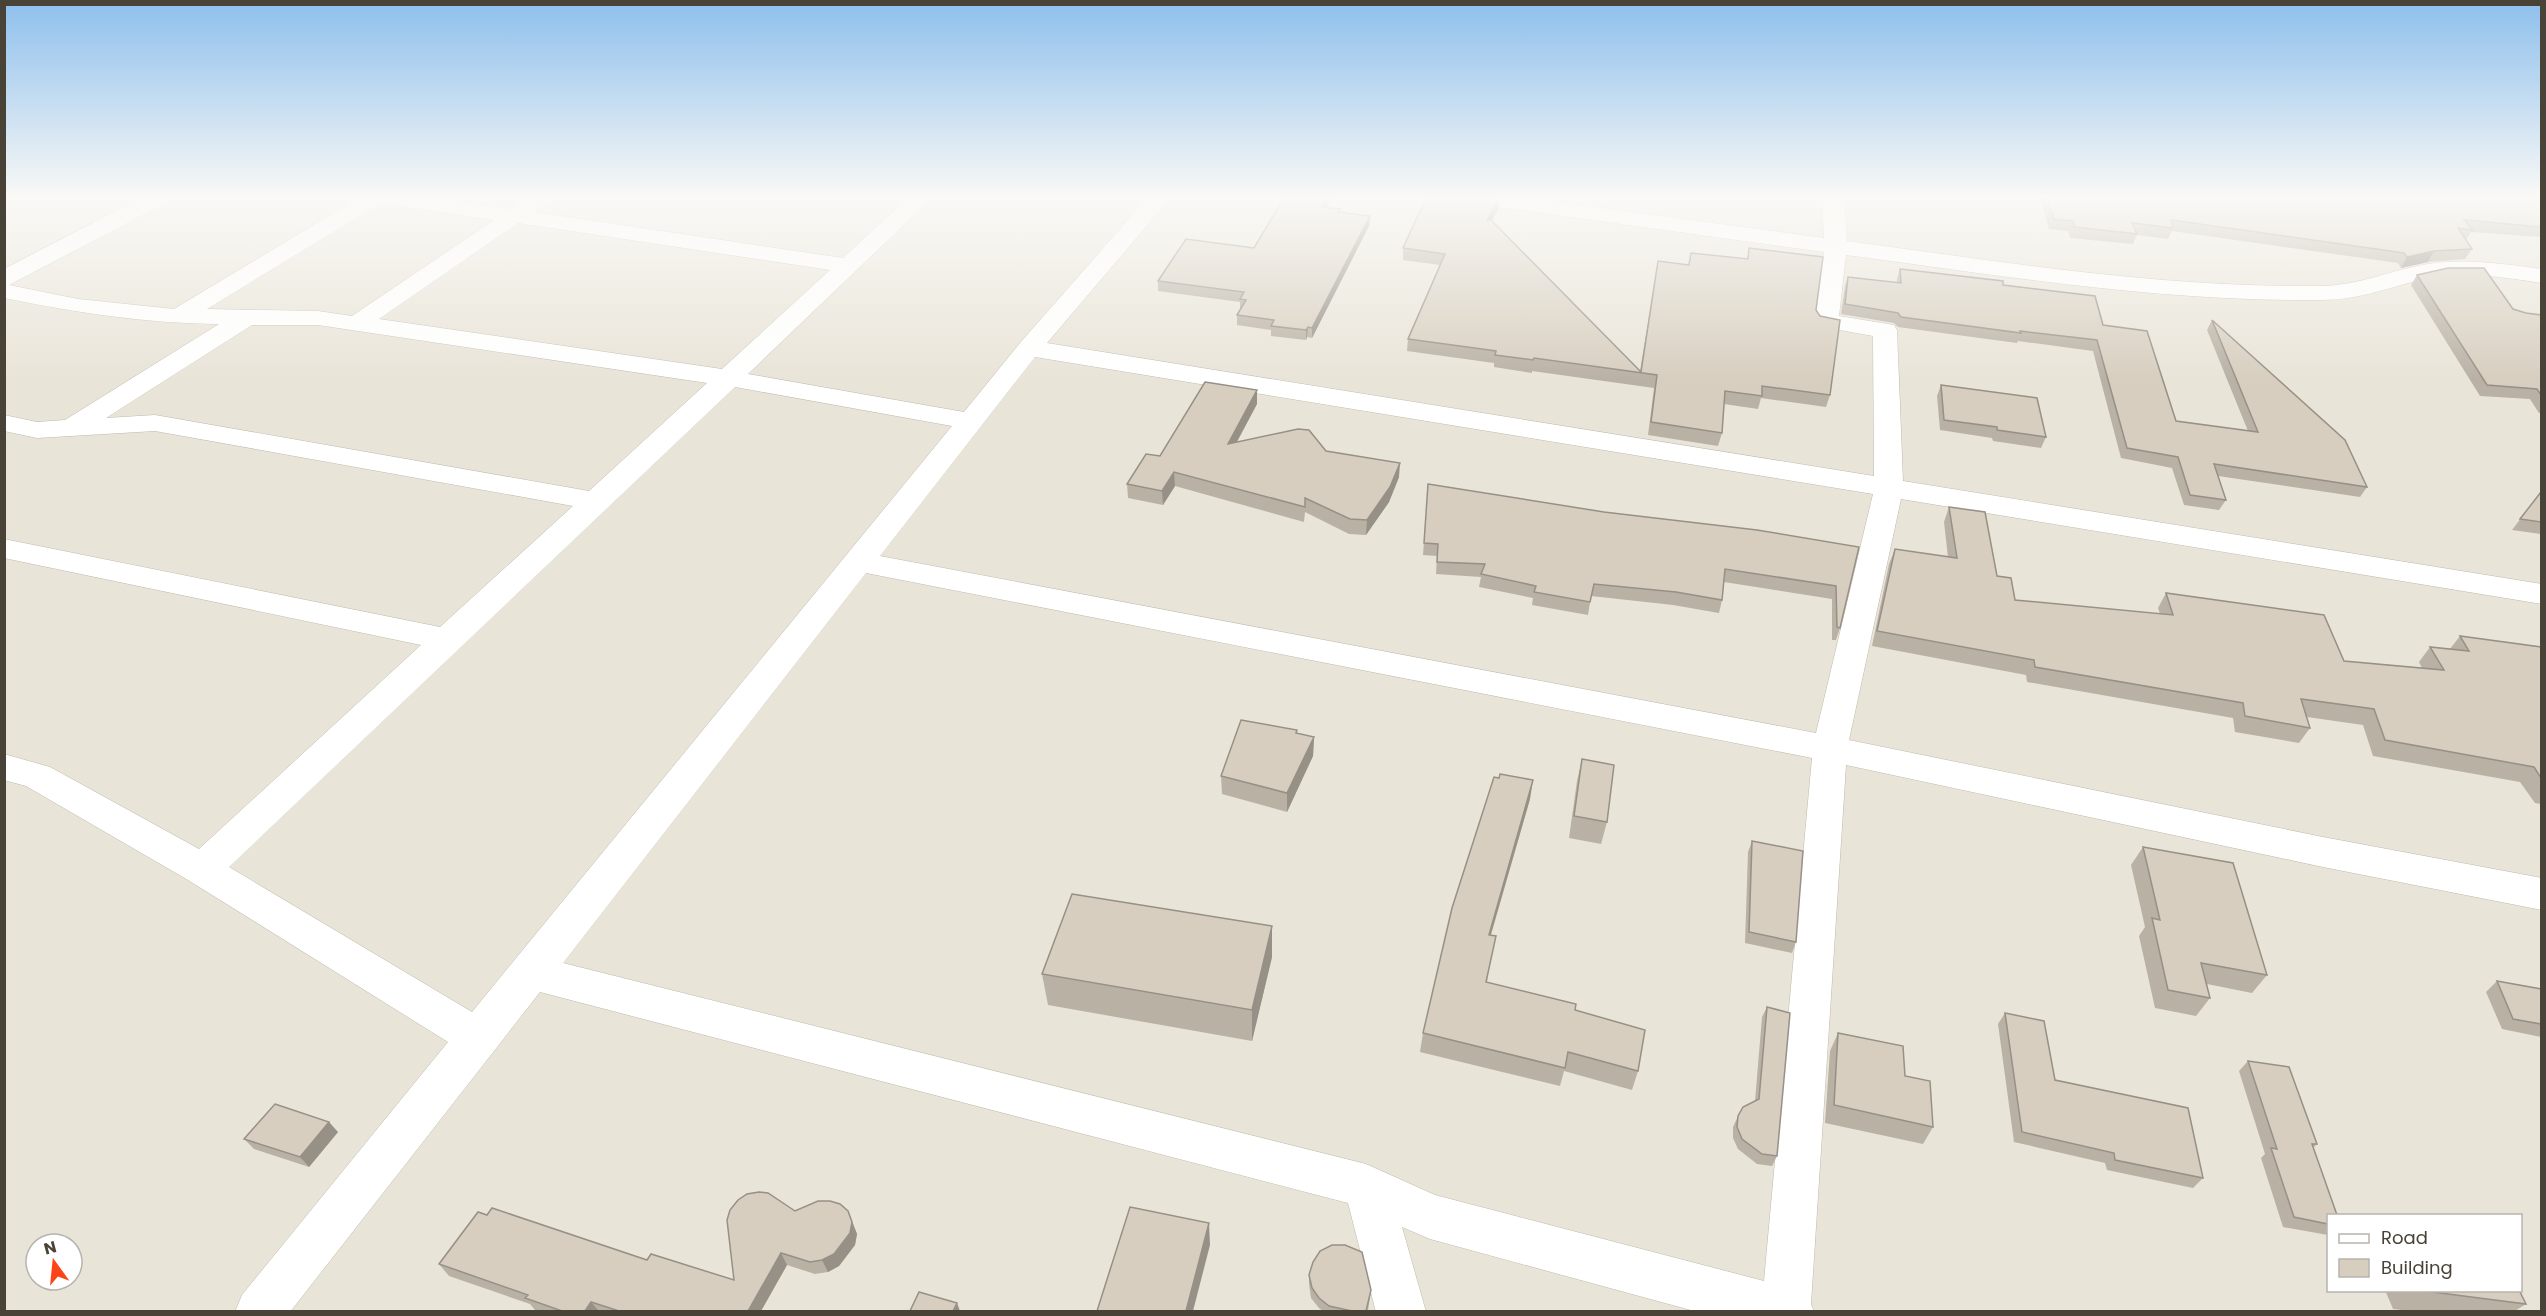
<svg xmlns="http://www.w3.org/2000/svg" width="2546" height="1316" viewBox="0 0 2546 1316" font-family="Poppins,sans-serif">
  <rect width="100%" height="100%" fill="#f5f2ea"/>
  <!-- residential -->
  <path fill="#e9e4d8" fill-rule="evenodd" d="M 5,196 L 2541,196 L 2541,1311 L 5,1312 ZM 2328,1216 L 2520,1216 L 2520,1290 L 2328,1290 ZM 36,1244 L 72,1244 L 72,1280 L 36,1280 Z"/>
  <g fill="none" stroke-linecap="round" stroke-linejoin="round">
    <!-- street casing -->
    <g stroke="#c1baac" stroke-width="1">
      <path id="street" d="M 145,196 L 173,196 L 170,201 L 9,285 L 78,299 L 174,309 L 362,196 L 423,196 L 510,209 L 529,196 L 555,196 L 534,212 L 843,258 L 910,196 L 934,196 L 748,374 L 964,412 L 1020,343 L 1149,196 L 1172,196 L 1047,343 L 1874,476 L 1873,336 L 1817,326 L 1814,321 L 1824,252 L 1462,202 L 1454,201 L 1451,196 L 1511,196 L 1824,238 L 1822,196 L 1844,196 L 1847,241 C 2004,262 2163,288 2322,286 C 2361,285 2391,270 2428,264 C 2466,258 2504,264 2542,269 L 2542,283 C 2505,278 2465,270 2428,278 C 2392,286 2360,300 2322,300 C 2163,302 2004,276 1846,255 L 1839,316 L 1894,325 L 1897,330 L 1903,481 L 2542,584 L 2542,604 L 1901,499 L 1849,740 L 2323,837 L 2542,878 L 2542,910 L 2323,867 L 1846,765 L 1811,1304 L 1814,1312 L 1698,1312 L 1430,1239 L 1402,1227 L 1426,1312 L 1376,1312 L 1348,1203 L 540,992 L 290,1312 L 235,1312 L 242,1295 L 448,1042 L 188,880 L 26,786 L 4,780 L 4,754 L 50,767 L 199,849 L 421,645 L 4,558 L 4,539 L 440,627 L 573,506 L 155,431 L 37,438 L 4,431 L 4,415 L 37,422 L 65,420 L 219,324 C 143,323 79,313 4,298 L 4,269 ZM 381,203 L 494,220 L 352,316 L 318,311 L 207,309 ZM 518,223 L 830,270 L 722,369 L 379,319 ZM 252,325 L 318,325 L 707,383 L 589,491 L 155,415 L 106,418 ZM 1035,357 L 1873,494 L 1816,733 L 880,556 ZM 735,387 L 952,426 L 472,1012 L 229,867 ZM 866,573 L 1812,758 L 1764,1281 L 1435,1195 L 1366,1164 L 563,963 Z"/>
    </g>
    <!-- street -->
    <use href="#street" fill="#fff" fill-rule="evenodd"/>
  </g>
  <!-- wall -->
  <g fill="#b9b1a4">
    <path d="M 2039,196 L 2541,196 L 2541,237 L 2471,232 L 2466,240 L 2472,249 L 2465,259 L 2428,262 L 2401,268 L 2398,263 L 2172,231 L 2168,239 L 2137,235 L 2133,244 L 2070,238 L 2068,231 L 2049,229 Z"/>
    <path d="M 1326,208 L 1340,209 L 1340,213 L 1370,216 L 1369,226 L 1312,338 L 1307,337 L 1306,340 L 1271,336 L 1271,330 L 1237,325 L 1237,315 L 1240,309 L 1240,302 L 1158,291 L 1158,281 L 1254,248 Z"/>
    <path d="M 1498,209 L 1492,221 L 1640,371 L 1658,261 L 1688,265 L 1691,253 L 1747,259 L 1749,248 L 1816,310 L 1830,395 L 1826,407 L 1761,398 L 1758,409 L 1724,404 L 1722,433 L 1718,446 L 1648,435 L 1654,388 L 1532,371 L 1532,373 L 1494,367 L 1494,363 L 1407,351 L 1408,339 L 1440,265 L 1403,260 L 1403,248 Z"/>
    <path d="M 1900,269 L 2003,285 L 2103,325 L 2176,421 L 2248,431 L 2207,330 L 2212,320 L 2367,487 L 2360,497 L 2218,476 L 2226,500 L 2219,510 L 2184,505 L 2172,468 L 2121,458 L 2093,351 L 2018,341 L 2017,343 L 1898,327 L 1894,323 L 1841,314 L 1845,286 L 1848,277 L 1897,283 L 1897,279 Z"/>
    <path d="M 2417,275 L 2526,313 L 2541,315 L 2541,413 L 2539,413 L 2530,399 L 2480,396 L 2411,285 Z"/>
    <path d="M 1941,385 L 2046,437 L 2041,448 L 1993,441 L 1992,438 L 1940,430 L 1937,396 Z"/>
    <path d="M 1257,404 L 1237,442 L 1326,451 L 1399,477 L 1389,502 L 1366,535 L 1349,534 L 1305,512 L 1304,522 L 1175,486 L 1163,505 L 1128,498 L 1127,484 L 1160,456 Z"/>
    <path d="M 1428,484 L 1604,512 L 1859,547 L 1840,628 L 1836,640 L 1832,640 L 1832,599 L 1724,582 L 1722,600 L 1719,613 L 1673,605 L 1591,596 L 1588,615 L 1532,605 L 1533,598 L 1479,587 L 1481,577 L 1436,574 L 1437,556 L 1423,555 Z"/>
    <path d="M 2541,492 L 2541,534 L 2512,530 Z"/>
    <path d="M 1949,507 L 1997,576 L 2015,600 L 2160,614 L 2158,608 L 2166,593 L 2344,661 L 2422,668 L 2419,662 L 2430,647 L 2450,649 L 2460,636 L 2541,647 L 2541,804 L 2535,803 L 2520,782 L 2373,756 L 2363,725 L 2307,717 L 2310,728 L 2299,743 L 2235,732 L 2233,718 L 2027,682 L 2026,675 L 1872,646 L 1889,564 L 1895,549 L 1948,557 L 1944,522 Z"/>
    <path d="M 1314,737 L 1313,756 L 1287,812 L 1222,794 L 1221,776 Z"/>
    <path d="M 1582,759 L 1607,822 L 1601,844 L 1569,838 L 1577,781 Z"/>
    <path d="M 1530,799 L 1491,935 L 1487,982 L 1575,1010 L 1638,1071 L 1632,1090 L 1564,1071 L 1560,1086 L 1420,1052 L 1423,1033 Z"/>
    <path d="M 1752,841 L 1796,942 L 1792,953 L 1745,943 L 1748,852 Z"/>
    <path d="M 2143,847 L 2267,975 L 2252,993 L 2207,984 L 2210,998 L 2196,1016 L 2155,1008 L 2139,936 L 2145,927 L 2131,865 Z"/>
    <path d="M 1272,926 L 1272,957 L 1252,1041 L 1048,1005 L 1042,974 Z"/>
    <path d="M 2497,981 L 2541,989 L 2541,1037 L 2502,1029 L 2486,992 Z"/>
    <path d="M 1767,1007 L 1777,1156 L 1772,1166 L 1757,1164 L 1738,1149 L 1733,1138 L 1733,1127 L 1738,1116 L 1755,1101 L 1762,1017 Z"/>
    <path d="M 2005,1013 L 2055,1080 L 2203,1178 L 2193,1188 L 2107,1170 L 2105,1163 L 2014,1142 L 1998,1024 Z"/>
    <path d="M 1838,1033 L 1905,1076 L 1933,1127 L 1923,1144 L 1825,1123 L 1830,1051 Z"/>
    <path d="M 2248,1061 L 2317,1144 L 2313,1148 L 2328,1215 L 2328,1235 L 2283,1227 L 2261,1158 L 2265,1154 L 2239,1071 Z"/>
    <path d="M 338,1132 L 309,1167 L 254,1149 L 244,1139 Z"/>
    <path d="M 795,1211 L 848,1211 L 857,1234 L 855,1245 L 839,1266 L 828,1272 L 815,1274 L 787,1265 L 761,1311 L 540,1311 L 535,1310 L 530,1304 L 449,1276 L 439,1264 L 647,1260 L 734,1280 Z"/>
    <path d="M 1309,1275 L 1371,1290 L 1368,1311 L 1323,1311 L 1319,1308 L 1311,1298 L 1309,1284 Z"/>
    <path d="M 2385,1290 L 2519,1290 L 2526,1304 L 2515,1311 L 2411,1311 L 2393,1309 Z"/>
  </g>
  <!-- shaded-wall -->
  <g fill="#969086">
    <path d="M 1328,196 L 1333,196 L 1321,217 L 1321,207 Z"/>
    <path d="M 1499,198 L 1498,209 L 1486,231 L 1487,220 Z"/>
    <path d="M 1370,216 L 1369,226 L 1312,338 L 1312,328 Z"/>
    <path d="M 2434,251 L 2428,262 L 2401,268 L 2407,257 Z"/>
    <path d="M 1308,327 L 1307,337 L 1306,340 L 1306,330 Z"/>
    <path d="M 1257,390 L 1257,404 L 1228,458 L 1228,444 Z"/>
    <path d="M 1400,463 L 1399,477 L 1389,502 L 1366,535 L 1367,520 Z"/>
    <path d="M 1174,472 L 1175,486 L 1163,505 L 1162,491 Z"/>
    <path d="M 1314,737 L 1313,756 L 1287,812 L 1287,793 Z"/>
    <path d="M 1533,780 L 1530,799 L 1485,954 L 1489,935 Z"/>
    <path d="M 1272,926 L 1272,957 L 1252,1041 L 1252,1010 Z"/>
    <path d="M 329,1122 L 338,1132 L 309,1167 L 300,1157 Z"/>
    <path d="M 848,1211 L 857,1234 L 855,1245 L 839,1266 L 828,1272 L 822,1260 Z"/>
    <path d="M 1209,1223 L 1210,1245 L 1193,1311 L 1186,1311 Z"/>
    <path d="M 781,1253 L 787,1265 L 761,1311 L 748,1311 Z"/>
    <path d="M 591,1302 L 599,1311 L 585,1311 Z"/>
    <path d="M 957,1303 L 960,1311 L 953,1311 Z"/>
  </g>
  <!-- building -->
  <g fill="#d7cebf" stroke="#969086" stroke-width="1.5">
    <path d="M 1285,196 L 1328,196 L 1321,207 L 1340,209 L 1338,212 L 1370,216 L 1312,328 L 1308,327 L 1306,330 L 1271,326 L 1274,320 L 1237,315 L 1246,300 L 1240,299 L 1244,292 L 1158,281 L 1186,239 L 1254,248 Z"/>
    <path d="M 1427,196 L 1486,196 L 1499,198 L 1487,220 L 1491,220 L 1641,372 L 1658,261 L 1689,265 L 1691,253 L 1748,259 L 1749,248 L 1823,257 L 1816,310 L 1820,316 L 1840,320 L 1830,395 L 1762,386 L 1762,396 L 1725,391 L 1722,433 L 1651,422 L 1657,375 L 1534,358 L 1533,360 L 1495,355 L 1496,351 L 1408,339 L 1445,254 L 1403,248 Z"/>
    <path d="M 2046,196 L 2541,196 L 2541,227 L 2464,220 L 2473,230 L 2458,228 L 2472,249 L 2434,251 L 2407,257 L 2404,253 L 2171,220 L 2173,228 L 2132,223 L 2137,234 L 2075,227 L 2073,221 L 2054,219 Z"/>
    <path d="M 2448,268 L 2484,268 L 2513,309 L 2526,313 L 2541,315 L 2541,395 L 2537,389 L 2487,385 L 2417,275 Z"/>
    <path d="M 1900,269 L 2003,281 L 2003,285 L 2095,296 L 2103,325 L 2147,331 L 2176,421 L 2258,432 L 2212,320 L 2345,440 L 2367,487 L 2214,464 L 2226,500 L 2190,495 L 2178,457 L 2127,448 L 2097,340 L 2020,331 L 2021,333 L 1901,317 L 1898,313 L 1845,304 L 1848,277 L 1901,283 Z"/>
    <path d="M 1205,382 L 1257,390 L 1228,444 L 1298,429 L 1309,430 L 1326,451 L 1400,463 L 1390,487 L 1367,520 L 1350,519 L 1305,498 L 1305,507 L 1174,472 L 1162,491 L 1127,484 L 1146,454 L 1160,456 Z"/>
    <path d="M 1941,385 L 2037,398 L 2046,437 L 1997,430 L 1997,427 L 1944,420 Z"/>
    <path d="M 1428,484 L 1604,512 L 1757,530 L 1859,547 L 1840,628 L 1837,627 L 1836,586 L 1725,569 L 1722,600 L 1676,592 L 1594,584 L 1590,602 L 1534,592 L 1536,586 L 1481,574 L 1485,564 L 1437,562 L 1438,544 L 1424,543 Z"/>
    <path d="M 2541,492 L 2541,522 L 2520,519 Z"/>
    <path d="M 1949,507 L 1985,512 L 1997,576 L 2011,578 L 2015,600 L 2173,615 L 2166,593 L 2324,615 L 2344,661 L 2444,670 L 2430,647 L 2469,651 L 2460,636 L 2541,647 L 2541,778 L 2534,767 L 2385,740 L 2374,709 L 2301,699 L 2310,728 L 2245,716 L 2243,703 L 2035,667 L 2034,660 L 1877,631 L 1895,549 L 1957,558 Z"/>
    <path d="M 1241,720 L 1297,730 L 1296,733 L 1314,737 L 1287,793 L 1221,776 Z"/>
    <path d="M 1582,759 L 1614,765 L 1607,822 L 1574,816 Z"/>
    <path d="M 1500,774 L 1533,780 L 1489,935 L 1496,936 L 1486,982 L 1576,1004 L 1575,1010 L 1645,1030 L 1638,1071 L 1568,1052 L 1565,1068 L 1423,1033 L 1452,908 L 1494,777 L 1499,778 Z"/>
    <path d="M 1752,841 L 1803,851 L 1796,942 L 1749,932 Z"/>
    <path d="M 2143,847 L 2233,863 L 2267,975 L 2201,963 L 2210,998 L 2168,990 L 2152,918 L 2160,920 Z"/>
    <path d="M 1072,894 L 1272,926 L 1252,1010 L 1042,974 Z"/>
    <path d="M 2497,981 L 2541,989 L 2541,1024 L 2513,1019 Z"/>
    <path d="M 1767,1007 L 1790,1013 L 1777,1156 L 1762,1154 L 1742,1139 L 1737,1127 L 1738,1116 L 1743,1107 L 1759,1099 Z"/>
    <path d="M 2005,1013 L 2044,1021 L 2055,1080 L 2188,1108 L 2203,1178 L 2115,1160 L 2114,1153 L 2022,1132 Z"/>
    <path d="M 1838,1033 L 1903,1046 L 1905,1076 L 1930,1081 L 1933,1127 L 1834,1105 Z"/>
    <path d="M 2248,1061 L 2289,1067 L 2317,1144 L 2312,1144 L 2337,1215 L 2328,1215 L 2328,1224 L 2294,1217 L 2271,1148 L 2277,1149 Z"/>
    <path d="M 275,1104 L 329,1122 L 300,1157 L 244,1139 Z"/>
    <path d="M 759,1192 L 768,1193 L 795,1211 L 818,1201 L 830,1201 L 840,1204 L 848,1211 L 852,1222 L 850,1233 L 834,1254 L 822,1260 L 810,1262 L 781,1253 L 748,1311 L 619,1311 L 591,1302 L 585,1311 L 562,1311 L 525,1298 L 528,1295 L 439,1264 L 478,1212 L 487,1215 L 492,1208 L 647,1260 L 651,1254 L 734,1280 L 727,1220 L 730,1210 L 738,1200 L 747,1194 Z"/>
    <path d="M 1130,1207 L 1209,1223 L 1186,1311 L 1097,1311 Z"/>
    <path d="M 1332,1245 L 1345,1245 L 1362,1252 L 1371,1290 L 1366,1311 L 1352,1311 L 1329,1306 L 1319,1298 L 1312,1288 L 1309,1275 L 1313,1262 L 1320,1251 Z"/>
    <path d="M 2519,1290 L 2526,1304 L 2417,1290 Z"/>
    <path d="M 919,1292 L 957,1303 L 953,1311 L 910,1311 Z"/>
  </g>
  <!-- sky -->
  <linearGradient id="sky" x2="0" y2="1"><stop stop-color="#8dbfec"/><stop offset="0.52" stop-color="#faf9f6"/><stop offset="1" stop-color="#faf9f6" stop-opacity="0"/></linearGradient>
  <rect width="2546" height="380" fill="url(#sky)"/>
  <!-- border -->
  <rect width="2546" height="1316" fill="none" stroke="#494337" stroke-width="12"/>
  <!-- legend -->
  <rect x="2327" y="1214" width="195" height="78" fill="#ffffff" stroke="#b6b4af" stroke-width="1.5"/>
  <rect x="2339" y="1234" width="30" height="9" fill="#ffffff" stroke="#b6b4af" stroke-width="1.5"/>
  <text x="2381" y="1244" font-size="18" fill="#494337">Road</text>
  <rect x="2339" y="1259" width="30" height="18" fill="#d7cebf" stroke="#b6b4af" stroke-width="1.5"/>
  <text x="2381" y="1274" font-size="18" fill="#494337">Building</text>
  <!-- north arrow -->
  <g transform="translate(54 1262) rotate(345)"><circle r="28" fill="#ffffff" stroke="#b6b4af" stroke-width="1.5"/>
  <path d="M0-4.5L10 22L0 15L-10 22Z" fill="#fd4418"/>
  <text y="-9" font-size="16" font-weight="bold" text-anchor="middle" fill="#494337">N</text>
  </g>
</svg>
